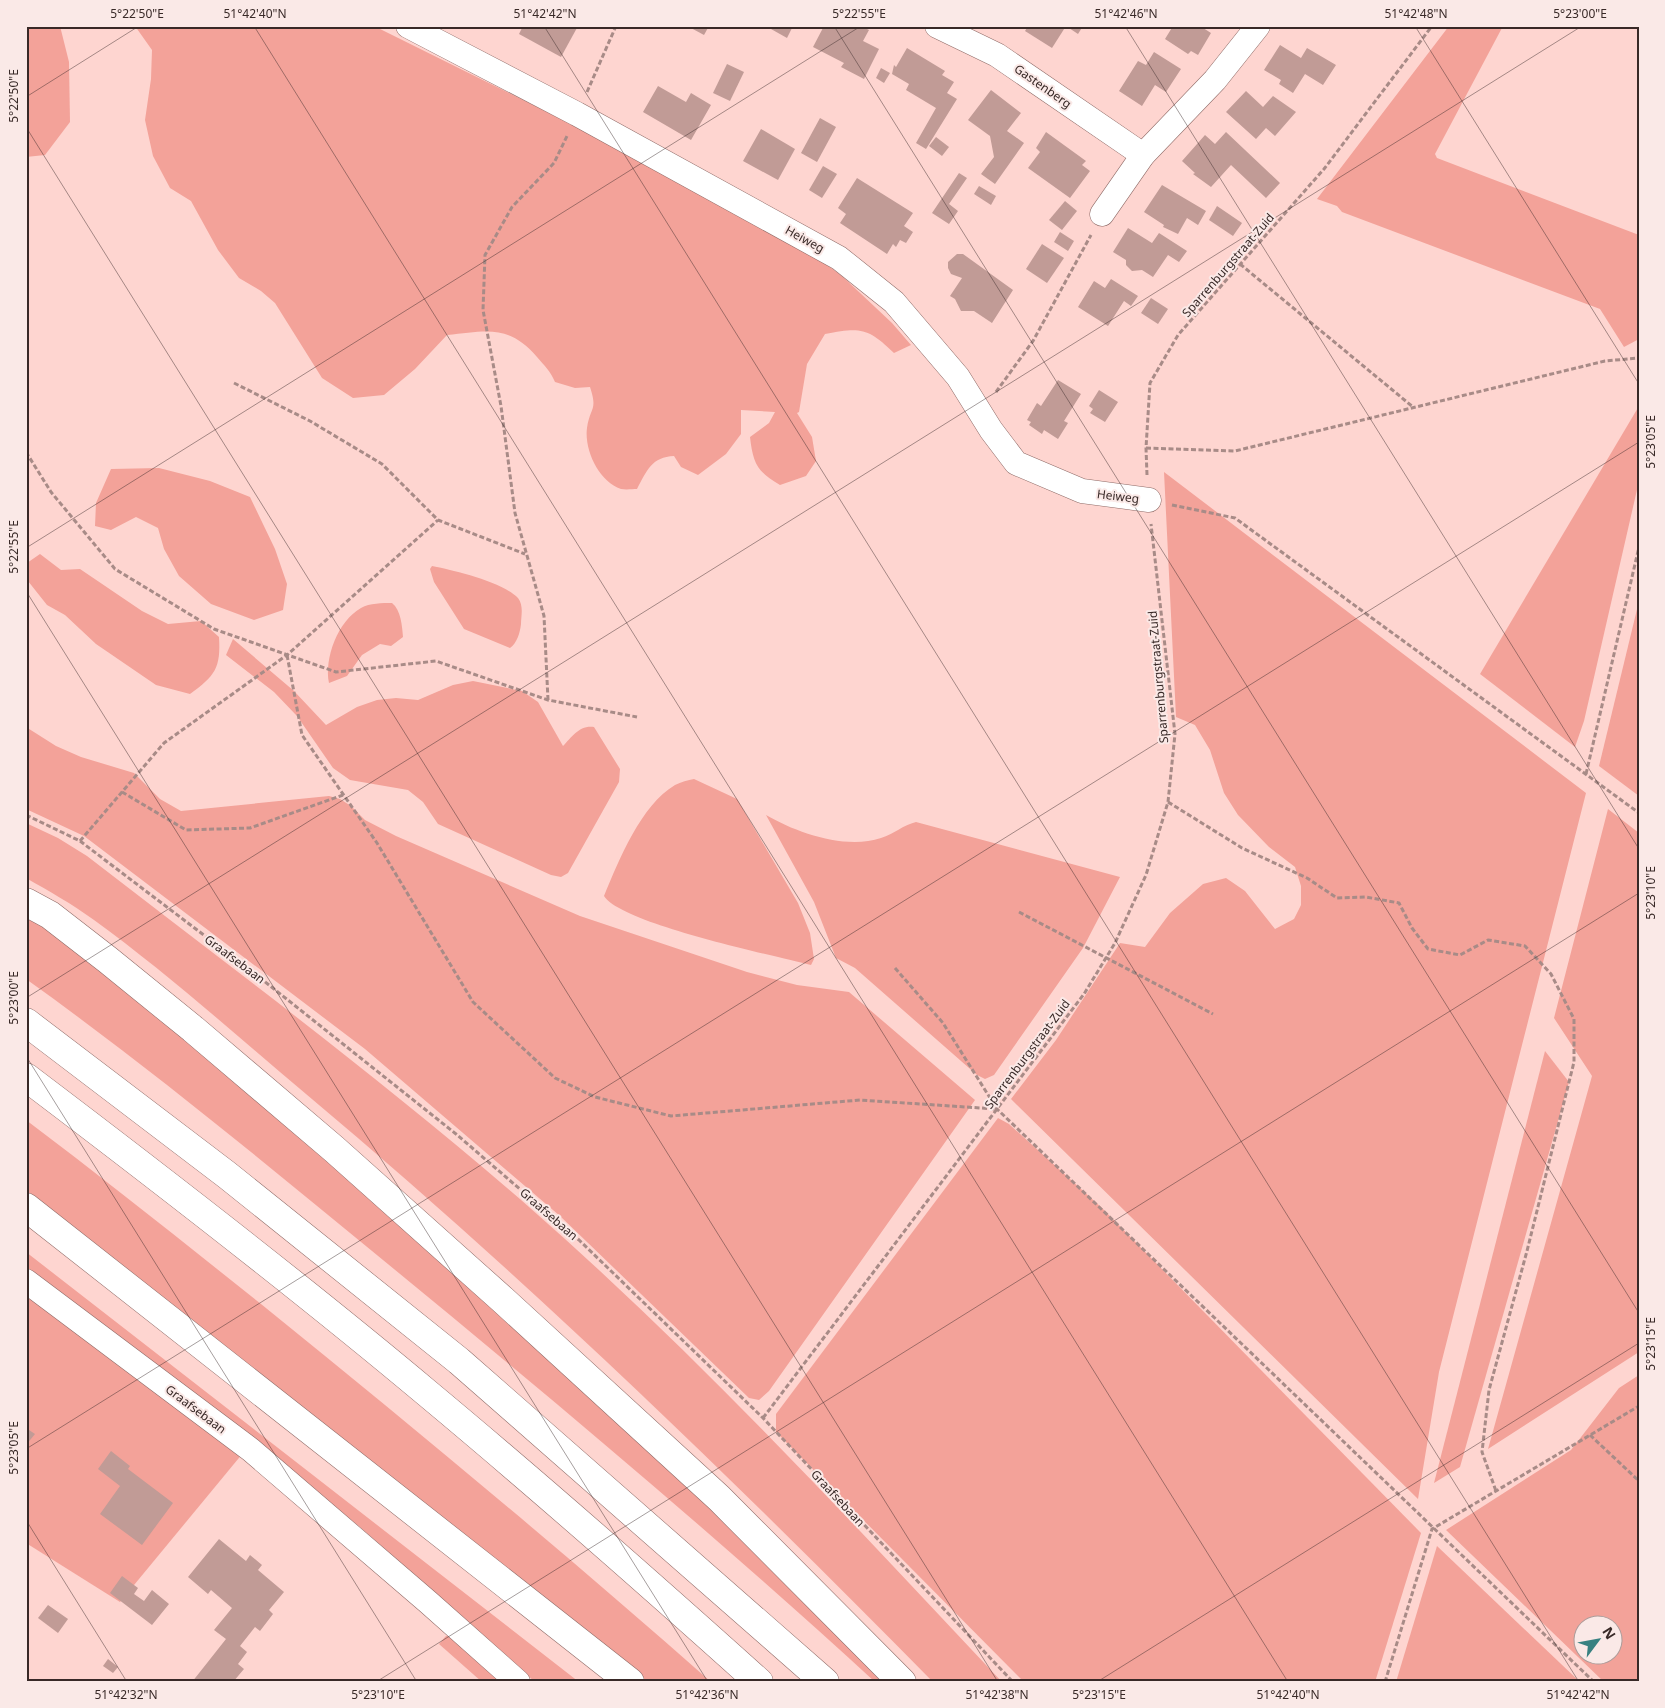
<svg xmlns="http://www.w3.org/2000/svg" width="1665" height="1708" viewBox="0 0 1665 1708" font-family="'Noto Sans',sans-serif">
  <rect width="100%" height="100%" fill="#fed5d0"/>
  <!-- green -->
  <g fill="#f3a299" fill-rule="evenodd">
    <path d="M 26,26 L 60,26 L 69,62 L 70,122 L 45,155 L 26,157 Z"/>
    <path d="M 135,26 L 374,26 L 614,145 L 804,248 L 842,276 L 892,323 L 911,345 L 894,353 C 868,328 861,327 825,334 L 807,364 L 799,412 L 797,413 L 812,437 L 816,461 L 806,476 L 780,485 C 757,472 753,463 750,437 L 769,423 L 775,412 L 741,410 L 741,434 L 726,454 L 698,475 L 681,467 L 674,456 C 652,457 647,470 637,489 C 633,489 626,490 621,489 C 599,482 584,450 587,428 C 590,407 598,411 590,387 L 575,388 L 555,382 C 551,372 544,365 537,357 C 509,324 487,331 447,335 L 415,369 L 384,395 L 353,398 L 322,378 L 275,303 L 261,291 L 239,278 L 218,250 L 191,201 L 170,188 L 153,156 L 145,120 L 151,79 L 152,50 Z"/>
    <path d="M 1449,26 L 1503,26 L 1435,154 L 1437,158 L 1639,235 L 1639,339 L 1624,347 L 1600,309 L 1342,212 L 1337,206 L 1317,199 Z"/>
    <path d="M 1639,406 L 1639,481 L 1584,721 L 1575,747 L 1480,674 Z"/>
    <path d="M 159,468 L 210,481 L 250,497 L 275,549 L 287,584 L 283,610 L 254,620 L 211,604 L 179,576 L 164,549 L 158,528 L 136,517 L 111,530 L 95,526 L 96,503 L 111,469 Z"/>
    <path d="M 1164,472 L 1586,793 L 1439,1372 L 1418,1499 L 1011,1099 L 1056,1040 L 1120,943 L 1145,947 L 1170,913 L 1203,884 L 1226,878 L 1245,891 L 1275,929 L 1294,919 L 1301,905 L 1301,886 L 1295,867 L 1269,847 L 1238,815 L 1224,793 L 1210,750 L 1195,725 L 1176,717 Z"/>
    <path d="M 40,554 L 61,570 L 80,569 L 142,611 L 168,624 L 201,621 L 219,637 C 221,668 215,676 190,694 L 156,685 L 96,644 L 65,615 L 47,605 L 28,581 L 27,563 Z"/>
    <path d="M 432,566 C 453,570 503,582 518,598 C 524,606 521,616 521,624 C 520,633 517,643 510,648 L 464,629 L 434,582 L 430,569 Z"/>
    <path d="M 1639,601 L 1639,796 L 1599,766 Z"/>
    <path d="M 392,603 C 401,610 402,626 403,637 L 391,646 L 380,644 L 362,655 L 347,676 L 329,683 C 324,658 338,621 361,608 C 370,603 382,603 392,603 Z"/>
    <path d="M 233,639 L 294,691 L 326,725 L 357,707 L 377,700 L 396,698 L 418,700 L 453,685 L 473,681 L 522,691 L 538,702 L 563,746 C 572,737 579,725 594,727 L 620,769 L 619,782 L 568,873 L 561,877 L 551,875 L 438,824 L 423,802 L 408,790 L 350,780 L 333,768 L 297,716 L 274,692 L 226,655 Z"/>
    <path d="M 26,727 L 56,746 L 81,757 L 134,773 L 160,799 L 181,811 L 329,796 L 340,799 L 351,806 L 365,820 L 396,836 L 580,916 L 747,972 L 797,985 L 849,992 L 975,1100 L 769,1391 L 759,1400 L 749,1398 L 560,1216 L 365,1049 L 84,836 L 26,809 Z"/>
    <path d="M 694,779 L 737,799 L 798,903 L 810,933 L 814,959 L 811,965 C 772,955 622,924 604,896 C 619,860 641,805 675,785 C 681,782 688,780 694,779 Z"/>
    <path d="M 1608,809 L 1639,833 L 1639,1352 L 1488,1449 L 1592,1076 L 1554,1018 Z"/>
    <path d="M 766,815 C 797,833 846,850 881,838 C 894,834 903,825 916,822 L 1120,877 L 1083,948 L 994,1075 L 985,1079 L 977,1075 L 855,968 L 836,958 L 814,902 Z"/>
    <path d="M 26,823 L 58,838 L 87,856 C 236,971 387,1083 529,1207 C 697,1354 849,1519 1002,1682 L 933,1682 C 732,1478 526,1278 306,1094 C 236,1035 167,973 94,920 C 72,904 49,891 26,878 Z"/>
    <path d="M 26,914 L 43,923 L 216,1059 L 480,1286 L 890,1682 L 875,1682 C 716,1536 550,1397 383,1260 C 266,1164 149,1067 26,979 Z"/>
    <path d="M 1545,1051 L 1569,1082 L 1460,1467 L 1434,1483 Z"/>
    <path d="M 998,1118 L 1009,1124 L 1102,1208 L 1421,1533 L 1375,1682 L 1024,1682 L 776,1432 L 776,1414 Z"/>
    <path d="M 26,1120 C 106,1180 183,1242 261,1304 C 413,1427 564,1552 711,1682 L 646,1682 L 26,1196 Z"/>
    <path d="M 26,1252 L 579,1682 L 535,1682 L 360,1527 L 261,1448 L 26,1270 Z"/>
    <path d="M 26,1291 L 243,1453 L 120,1602 L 26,1543 Z"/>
    <path d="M 1639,1375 L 1639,1682 L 1604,1682 L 1446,1530 L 1571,1450 L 1619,1388 ZM 1582,1626 L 1612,1626 L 1612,1656 L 1582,1656 Z"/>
    <path d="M 1437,1546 L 1580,1682 L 1396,1682 Z"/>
    <path d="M 446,1636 L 451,1636 L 502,1682 L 482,1682 L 439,1644 Z"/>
  </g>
  <!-- building -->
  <g fill="#c19b96">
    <path d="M 523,26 L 578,26 L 561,57 L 519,34 Z"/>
    <path d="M 692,26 L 709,26 L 704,35 L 691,28 Z"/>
    <path d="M 773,26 L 793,26 L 787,38 L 771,29 Z"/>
    <path d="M 824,26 L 861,26 L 869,30 L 863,41 L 879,49 L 864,79 L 841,67 L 844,63 L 813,47 Z"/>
    <path d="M 1028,26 L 1066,26 L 1052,48 L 1025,31 Z"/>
    <path d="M 1066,26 L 1083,26 L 1078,34 Z"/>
    <path d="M 1173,26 L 1200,26 L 1211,33 L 1198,55 L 1191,51 L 1188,54 L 1165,39 Z"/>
    <path d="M 1280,45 L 1301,58 L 1307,48 L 1336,65 L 1323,85 L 1305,74 L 1293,93 L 1279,84 L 1281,80 L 1264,70 Z"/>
    <path d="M 907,48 L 945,71 L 942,75 L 954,82 L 947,93 L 957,99 L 926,149 L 916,143 L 936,108 L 906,90 L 909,84 L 892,74 L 894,65 L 896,67 Z"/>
    <path d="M 1154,52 L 1181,69 L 1166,92 L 1155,85 L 1142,106 L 1119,91 L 1138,61 L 1146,65 Z"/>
    <path d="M 727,64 L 744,72 L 730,101 L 713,93 Z"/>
    <path d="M 881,68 L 890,73 L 884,83 L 876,78 Z"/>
    <path d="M 658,86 L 686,102 L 691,93 L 711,105 L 691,140 L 643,112 Z"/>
    <path d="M 991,90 L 1021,113 L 1007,131 L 1024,143 L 995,184 L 981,174 L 994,157 L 990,136 L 968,120 Z"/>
    <path d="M 1246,91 L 1263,107 L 1273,96 L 1296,112 L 1275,136 L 1266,128 L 1256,139 L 1226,112 Z"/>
    <path d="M 820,118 L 836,127 L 817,162 L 801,153 Z"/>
    <path d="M 761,129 L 795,149 L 778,180 L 743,161 Z"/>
    <path d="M 1046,132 L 1086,161 L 1082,165 L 1090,171 L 1070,198 L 1028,168 L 1040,152 L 1036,148 Z"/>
    <path d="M 1226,132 L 1280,183 L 1266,198 L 1231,165 L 1211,187 L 1193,174 L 1195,173 L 1182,161 L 1205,135 L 1215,144 Z"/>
    <path d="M 936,137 L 949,147 L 942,156 L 929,146 Z"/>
    <path d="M 823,166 L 837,174 L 822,198 L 809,190 Z"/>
    <path d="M 959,173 L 967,178 L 949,204 L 958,211 L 949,224 L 932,213 Z"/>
    <path d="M 857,178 L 913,213 L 904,226 L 913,232 L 906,243 L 900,240 L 896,247 L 893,244 L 887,254 L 840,223 L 846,214 L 838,208 Z"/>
    <path d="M 1162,185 L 1206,211 L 1198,225 L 1187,218 L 1178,234 L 1163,227 L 1164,225 L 1144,212 Z"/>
    <path d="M 979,186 L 996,196 L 991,205 L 974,194 Z"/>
    <path d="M 1065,201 L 1077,211 L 1062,230 L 1049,220 Z"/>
    <path d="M 1217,206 L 1242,223 L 1233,236 L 1209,220 Z"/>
    <path d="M 1128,228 L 1152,243 L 1159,233 L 1187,251 L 1179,262 L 1168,255 L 1153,277 L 1142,270 L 1132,271 L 1126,265 L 1126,260 L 1113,252 Z"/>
    <path d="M 1060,232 L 1074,241 L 1068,251 L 1054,242 Z"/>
    <path d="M 1042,244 L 1064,258 L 1047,283 L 1026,269 Z"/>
    <path d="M 957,254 L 963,254 L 1013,290 L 992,323 L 974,311 L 961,311 L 955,299 L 950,296 L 962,278 L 951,274 L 948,268 L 948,262 Z"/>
    <path d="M 1111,279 L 1138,296 L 1131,306 L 1124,301 L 1108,326 L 1078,307 L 1094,281 L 1105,288 Z"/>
    <path d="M 1151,298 L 1168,309 L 1158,324 L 1141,313 Z"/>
    <path d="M 1058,380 L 1081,394 L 1064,421 L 1068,423 L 1058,439 L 1044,430 L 1042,434 L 1029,425 L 1031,422 L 1027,420 L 1037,403 L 1041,406 Z"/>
    <path d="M 1099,390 L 1118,402 L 1105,422 L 1090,413 L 1093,409 L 1089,406 Z"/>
    <path d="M 26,1428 L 35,1434 L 26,1445 Z"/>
    <path d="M 111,1451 L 130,1466 L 128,1469 L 173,1503 L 142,1545 L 100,1514 L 120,1486 L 98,1469 Z"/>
    <path d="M 219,1539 L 246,1561 L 250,1555 L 262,1565 L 258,1570 L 284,1592 L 269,1610 L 273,1614 L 260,1631 L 255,1627 L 240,1646 L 247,1652 L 238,1664 L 244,1669 L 233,1682 L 192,1682 L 226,1639 L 214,1630 L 232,1608 L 211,1590 L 208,1594 L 188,1577 Z"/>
    <path d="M 122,1576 L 138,1588 L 134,1594 L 144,1601 L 152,1590 L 169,1604 L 152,1625 L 110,1593 Z"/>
    <path d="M 48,1605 L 68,1619 L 58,1633 L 38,1618 Z"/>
    <path d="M 108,1659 L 118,1667 L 113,1673 L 103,1666 Z"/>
  </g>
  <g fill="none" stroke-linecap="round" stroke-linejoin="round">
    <!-- minor casing -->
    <g stroke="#8f6b67" stroke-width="25">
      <g id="minor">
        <path d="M 408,26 L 577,114 L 839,258 L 894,302 L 958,377 L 991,430 L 1016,463 L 1082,491 L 1149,500"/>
        <path d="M 937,26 L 997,55 L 1143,155"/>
        <path d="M 1102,214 L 1143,155 L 1215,80 L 1258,26"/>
        <path d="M 26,1281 L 251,1450 L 428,1602 L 518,1682"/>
      </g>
    </g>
    <!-- motorway casing -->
    <g stroke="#8f6b67" stroke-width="29">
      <g id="motorway">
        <path d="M 26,902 L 50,915 L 108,960 L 193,1029 L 334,1149 L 503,1300 L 719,1498 L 902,1682"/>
        <path d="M 26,1022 L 227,1175 L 459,1361 L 825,1682"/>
        <path d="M 26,1077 C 162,1180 297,1284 427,1393 C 540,1487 650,1584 759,1682"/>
        <path d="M 26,1207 L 630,1682"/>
      </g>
    </g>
    <!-- path -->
    <g stroke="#a88b87" stroke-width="3" stroke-dasharray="5 2.5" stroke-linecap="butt">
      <path d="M 587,92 L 616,26"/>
      <path d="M 1240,264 L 1413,407"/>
      <path d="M 234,383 L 310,421 L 382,464 L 438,520 L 525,554"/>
      <path d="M 996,392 L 1033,341 L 1091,235"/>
      <path d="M 1146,448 L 1235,451 L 1605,361 L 1639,358"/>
      <path d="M 26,452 L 51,492 L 115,569 L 214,629 L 336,672 L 436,661 L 548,700 L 637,717"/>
      <path d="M 1147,475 L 1146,448 L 1150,383 L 1178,335 L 1324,169 L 1432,26"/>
      <path d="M 1172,505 L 1235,518 L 1639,813"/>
      <path d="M 287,655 L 302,735 L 377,843 L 473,1002 L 555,1078 L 595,1097 L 671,1116 L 860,1100 L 996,1109"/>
      <path d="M 548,700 L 544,616 L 515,513 L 501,406 L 483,310 L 485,255 L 512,207 L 554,163 L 567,136"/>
      <path d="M 1586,774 L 1639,547"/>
      <path d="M 122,792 L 186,830 L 250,828 L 343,795"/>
      <path d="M 1168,802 L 1242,848 L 1307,878 L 1337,898 L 1366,897 L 1399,903 L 1412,928 L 1428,949 L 1460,955 L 1488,940 L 1525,946 L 1551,974 L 1574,1019 L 1574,1062 L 1527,1251 L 1489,1390 L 1482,1452 L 1496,1491"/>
      <path d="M 26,815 L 80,841 L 259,977 L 456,1134 L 579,1240 L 763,1418 L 1013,1682"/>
      <path d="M 80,841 L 164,743 L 287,655 L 438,520"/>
      <path d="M 1019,912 L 1213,1014"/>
      <path d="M 895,968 L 943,1023 L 997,1109 L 1594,1682"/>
      <path d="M 763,1418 L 1084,994 L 1115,943 L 1146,875 L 1168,802 L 1175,734 L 1151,524"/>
      <path d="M 1590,1435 L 1639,1481"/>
      <path d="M 1385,1682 L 1432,1529 L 1639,1406"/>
    </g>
    <!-- minor -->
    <use href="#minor" stroke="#fff" stroke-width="24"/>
    <!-- motorway -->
    <use href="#motorway" stroke="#fff" stroke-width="28"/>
  </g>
  <!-- ticks -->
  <path fill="none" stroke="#382927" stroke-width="1" stroke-opacity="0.45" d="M 254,26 L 1288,1682M 544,26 L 1579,1682M 834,26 L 1639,1313M 1125,26 L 1639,849M 1415,26 L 1639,384M 26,97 L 139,26M 26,127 L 998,1682M 26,548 L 861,26M 26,591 L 708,1682M 26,998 L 1582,26M 26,1056 L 417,1682M 26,1449 L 1639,442M 26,1520 L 127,1682M 376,1682 L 1639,893M 1097,1682 L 1639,1343"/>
  <g text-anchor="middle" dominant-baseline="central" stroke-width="4" stroke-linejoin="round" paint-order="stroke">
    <!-- street labels -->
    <g font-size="12" fill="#382927" stroke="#fae9e7">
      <text transform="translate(1043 86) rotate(35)">Gastenberg</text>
      <text transform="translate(805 239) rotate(29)">Heiweg</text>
      <text transform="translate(1228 265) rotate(-49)">Sparrenburgstraat-Zuid</text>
      <text transform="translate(1118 496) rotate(7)">Heiweg</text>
      <text transform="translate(1158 677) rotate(-95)">Sparrenburgstraat-Zuid</text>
      <text transform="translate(235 959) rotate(37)">Graafsebaan</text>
      <text transform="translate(1027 1054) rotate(-53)">Sparrenburgstraat-Zuid</text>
      <text transform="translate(549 1214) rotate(41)">Graafsebaan</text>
      <text transform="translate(196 1409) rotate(37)">Graafsebaan</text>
      <text transform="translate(838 1498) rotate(47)">Graafsebaan</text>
    </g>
  </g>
  <!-- border -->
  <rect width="1665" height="1708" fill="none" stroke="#fae9e7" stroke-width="55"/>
  <!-- north arrow -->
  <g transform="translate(1598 1640) rotate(58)"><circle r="24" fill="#fae9e7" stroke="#ac9c9a"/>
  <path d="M0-4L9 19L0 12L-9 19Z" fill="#388181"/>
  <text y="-8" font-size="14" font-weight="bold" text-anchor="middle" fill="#382927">N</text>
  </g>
  <rect x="28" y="28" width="1610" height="1652" fill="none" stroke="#382927" stroke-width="2"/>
  <g font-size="12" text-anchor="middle" fill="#382927">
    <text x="137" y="18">5°22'50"E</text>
    <text x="255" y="18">51°42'40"N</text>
    <text x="545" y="18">51°42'42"N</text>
    <text x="859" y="18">5°22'55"E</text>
    <text x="1126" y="18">51°42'46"N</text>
    <text x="1416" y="18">51°42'48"N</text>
    <text x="1580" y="18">5°23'00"E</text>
    <text transform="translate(14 96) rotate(-90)" y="4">5°22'50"E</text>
    <text transform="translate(1651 442) rotate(-90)" y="4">5°23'05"E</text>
    <text transform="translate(14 547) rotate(-90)" y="4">5°22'55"E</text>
    <text transform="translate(1651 893) rotate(-90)" y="4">5°23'10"E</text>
    <text transform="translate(14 998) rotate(-90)" y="4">5°23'00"E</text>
    <text transform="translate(1651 1344) rotate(-90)" y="4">5°23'15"E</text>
    <text transform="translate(14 1448) rotate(-90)" y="4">5°23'05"E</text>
    <text x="126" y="1699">51°42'32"N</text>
    <text x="378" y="1699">5°23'10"E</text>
    <text x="707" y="1699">51°42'36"N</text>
    <text x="997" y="1699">51°42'38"N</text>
    <text x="1099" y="1699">5°23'15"E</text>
    <text x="1288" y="1699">51°42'40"N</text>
    <text x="1578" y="1699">51°42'42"N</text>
  </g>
</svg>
